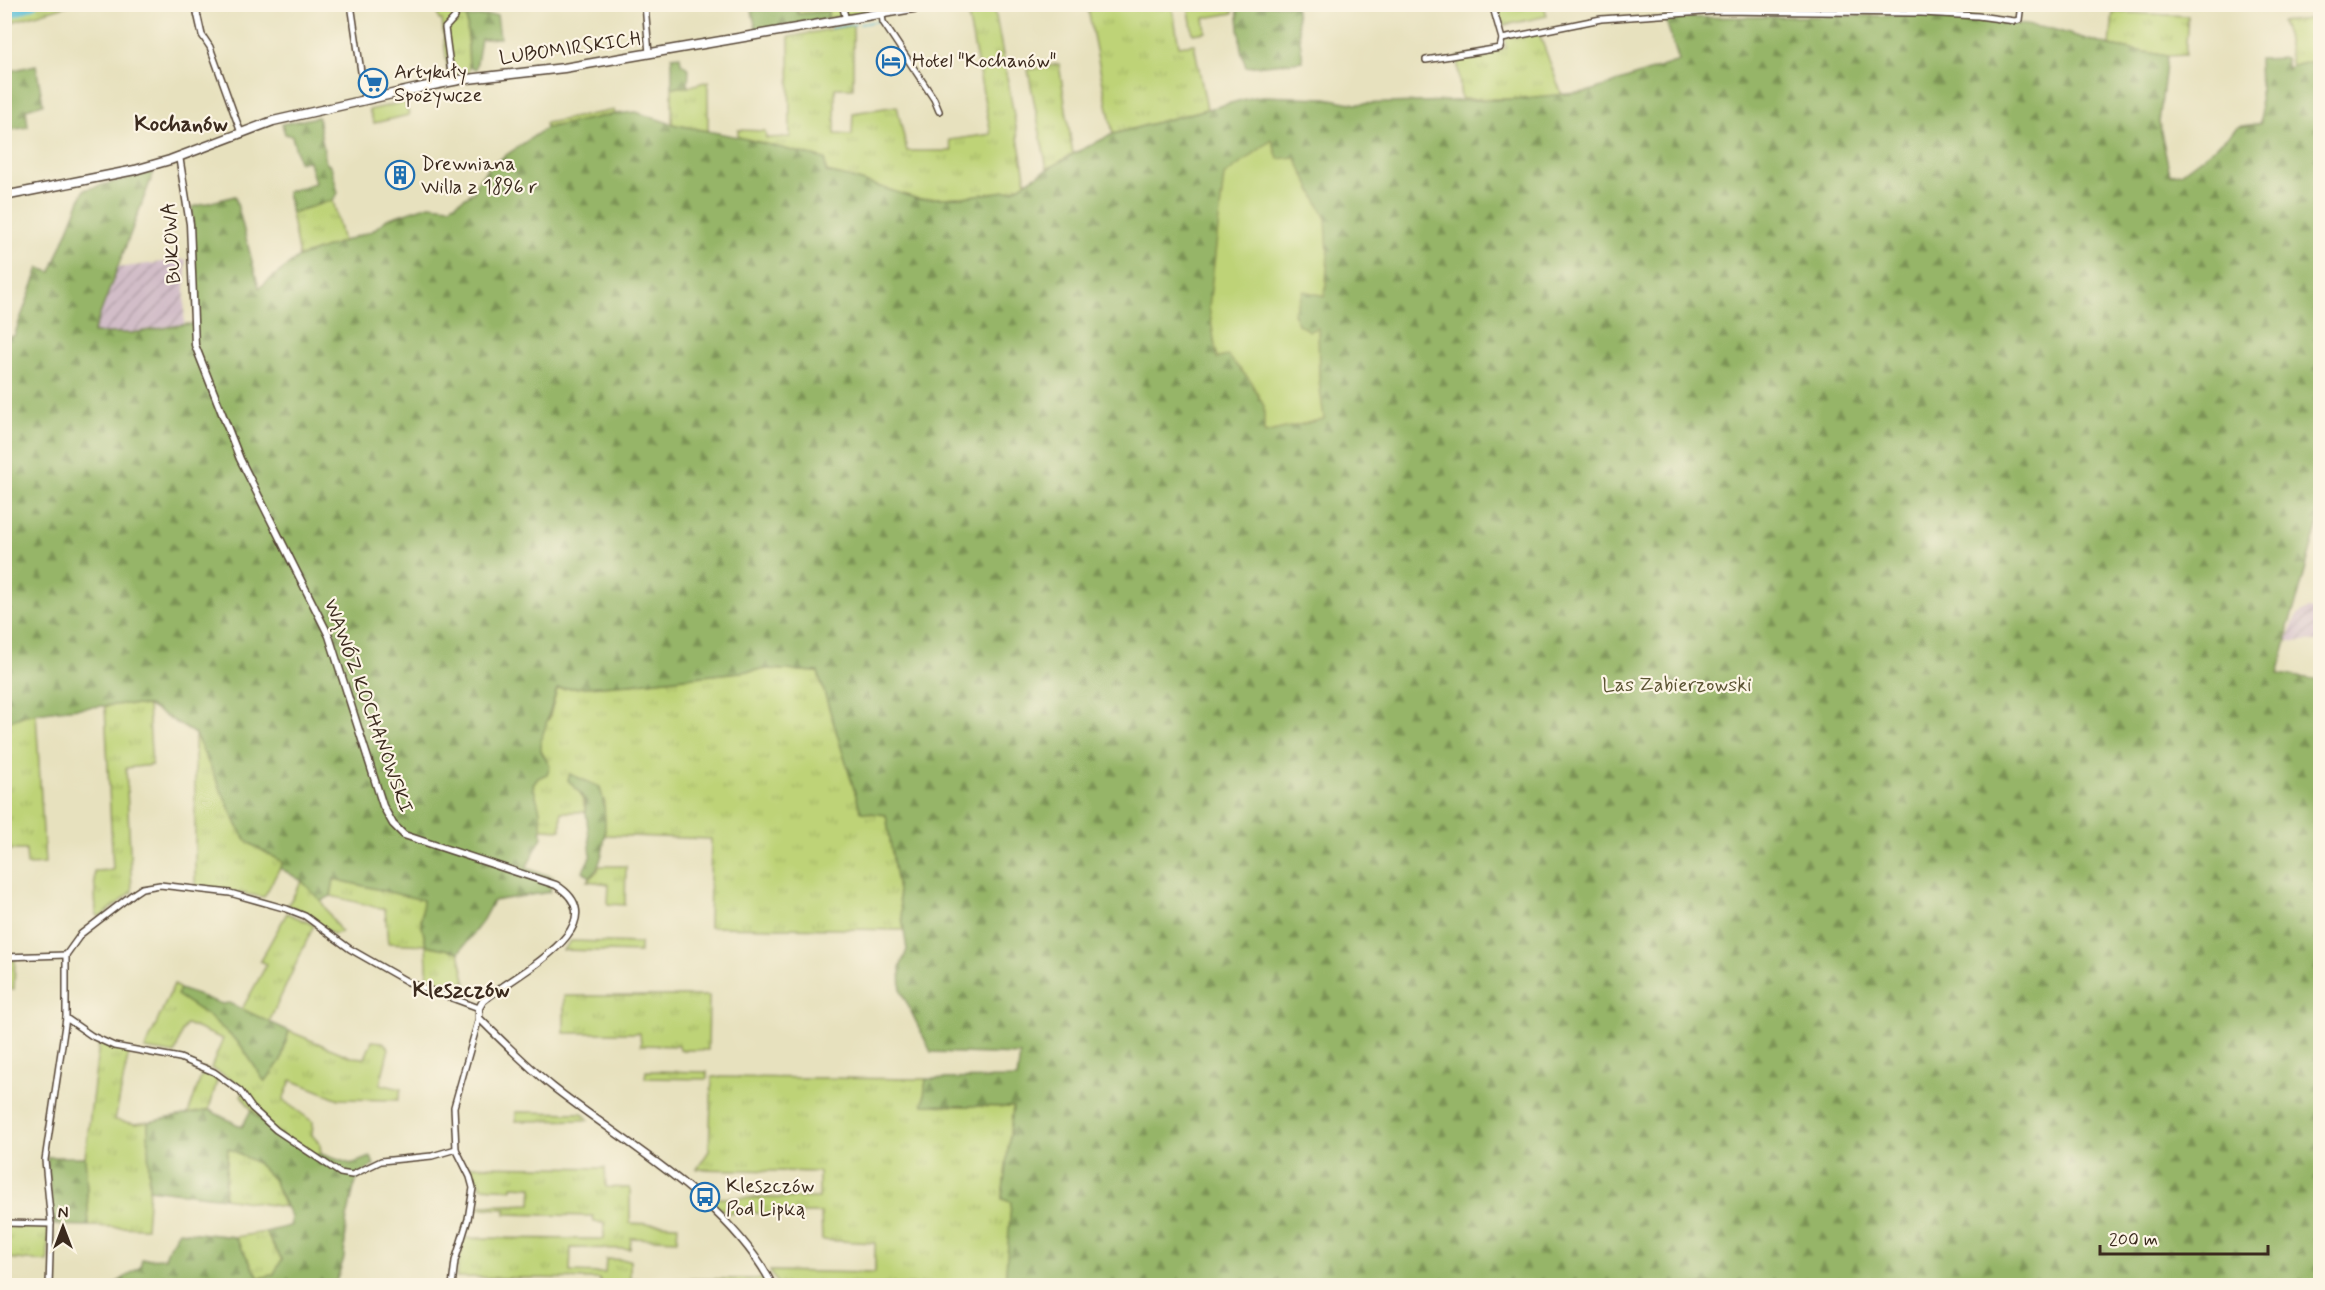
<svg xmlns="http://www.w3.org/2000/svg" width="2325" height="1290" viewBox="0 0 2325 1290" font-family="Mynerve,sans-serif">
  <defs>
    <pattern id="industrial-furrows" width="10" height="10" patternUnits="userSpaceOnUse" patternTransform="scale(1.5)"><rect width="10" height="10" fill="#d2bdc8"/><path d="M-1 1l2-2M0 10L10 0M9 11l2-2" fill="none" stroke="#ac9aa2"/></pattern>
    <pattern id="grass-tufts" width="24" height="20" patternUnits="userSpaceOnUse" patternTransform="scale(1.5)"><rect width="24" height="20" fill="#bed377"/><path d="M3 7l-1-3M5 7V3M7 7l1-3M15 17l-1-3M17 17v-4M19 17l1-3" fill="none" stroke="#a4b566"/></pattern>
    <pattern id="forest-firs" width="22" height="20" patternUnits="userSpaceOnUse" patternTransform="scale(1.5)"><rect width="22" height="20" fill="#96b568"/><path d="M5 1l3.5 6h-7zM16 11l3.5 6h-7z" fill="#7c9355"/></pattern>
  </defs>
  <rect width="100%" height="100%" fill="#fcf5e5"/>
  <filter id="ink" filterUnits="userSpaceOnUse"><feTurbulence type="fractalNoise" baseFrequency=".0167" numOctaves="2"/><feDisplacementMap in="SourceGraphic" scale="12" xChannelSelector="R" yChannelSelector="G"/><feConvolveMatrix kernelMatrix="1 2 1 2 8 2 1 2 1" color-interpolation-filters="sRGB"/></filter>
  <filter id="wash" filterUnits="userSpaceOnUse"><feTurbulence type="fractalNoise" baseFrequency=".008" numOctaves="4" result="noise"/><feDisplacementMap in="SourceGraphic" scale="24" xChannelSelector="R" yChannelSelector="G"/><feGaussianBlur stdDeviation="1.35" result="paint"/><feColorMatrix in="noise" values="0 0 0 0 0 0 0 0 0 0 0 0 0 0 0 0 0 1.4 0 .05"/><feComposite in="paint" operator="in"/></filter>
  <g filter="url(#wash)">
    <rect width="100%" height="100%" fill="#e7e1be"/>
    <!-- industrial -->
    <g fill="url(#industrial-furrows)">
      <path d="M 186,259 L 184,324 L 131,332 L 93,334 L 117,268 Z"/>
      <path d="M 2308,609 L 2320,609 L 2320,642 L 2287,641 L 2295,619 L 2299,614 Z"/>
    </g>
    <!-- grass -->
    <g fill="url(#grass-tufts)" stroke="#7c7e4a" stroke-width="1.5">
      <path d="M 5,4 L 69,4 L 69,5 L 5,24 Z"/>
      <path d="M 436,5 L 453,5 L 453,18 L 467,17 L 469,73 L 448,76 L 442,20 L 439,20 Z"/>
      <path d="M 796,5 L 905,5 L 828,19 L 828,11 L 798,14 Z"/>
      <path d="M 966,5 L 994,5 L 1026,182 L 1013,190 L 963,197 L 918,199 L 852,178 L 826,172 L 825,159 L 738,137 L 738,130 L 765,131 L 766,138 L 790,137 L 789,37 L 853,25 L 853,88 L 835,88 L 835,134 L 852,135 L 853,113 L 897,106 L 907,151 L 952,151 L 949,140 L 991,134 Z"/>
      <path d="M 1087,5 L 1172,5 L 1179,46 L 1194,44 L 1207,109 L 1113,134 Z"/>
      <path d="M 1188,5 L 1234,5 L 1233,13 L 1204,18 L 1206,32 L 1193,34 Z"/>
      <path d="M 1495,5 L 1544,5 L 1547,16 L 1501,26 Z"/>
      <path d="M 1662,5 L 1707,5 L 1708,8 L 1663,10 Z"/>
      <path d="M 2113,12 L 2188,16 L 2185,55 L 2167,56 L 2110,46 Z"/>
      <path d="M 2320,18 L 2320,60 L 2292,66 L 2286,35 L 2281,22 Z"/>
      <path d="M 1539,33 L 1562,95 L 1514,99 L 1461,99 L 1457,57 L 1506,48 L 1504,38 Z"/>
      <path d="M 1059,64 L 1073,154 L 1047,169 L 1028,70 Z"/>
      <path d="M 708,81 L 708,131 L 672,124 L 672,87 L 688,87 Z"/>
      <path d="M 614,110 L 615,114 L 546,128 L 545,123 Z"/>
      <path d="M 333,200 L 343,242 L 299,257 L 291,213 Z"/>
      <path d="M 768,669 L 818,672 L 861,811 L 886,814 L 905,930 L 709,927 L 711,839 L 604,835 L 604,800 L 568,780 L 581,794 L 586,812 L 561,812 L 561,830 L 542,829 L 533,785 L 538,778 L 541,740 L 546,719 L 549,719 L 557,689 L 629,684 Z"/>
      <path d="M 124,704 L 148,706 L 152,765 L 126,768 L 132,892 L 100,917 L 96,914 L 94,871 L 113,870 L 105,706 Z"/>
      <path d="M 36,713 L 45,864 L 27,865 L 26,850 L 6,850 L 5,865 L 4,723 L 25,715 Z"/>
      <path d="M 195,734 L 241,833 L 249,843 L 283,862 L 264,897 L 195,886 Z"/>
      <path d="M 599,866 L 626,866 L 625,905 L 608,904 L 609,884 L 587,881 L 598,870 Z"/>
      <path d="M 334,879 L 424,900 L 421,921 L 426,945 L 459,952 L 466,985 L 439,991 L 428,987 L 426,945 L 388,943 L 385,909 L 331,896 Z"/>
      <path d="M 302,881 L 321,901 L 341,932 L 333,934 L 302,912 L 288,905 Z"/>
      <path d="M 287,913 L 314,925 L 269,1022 L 242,1009 L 267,964 L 260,961 Z"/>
      <path d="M 571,941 L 640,943 L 640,952 L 563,950 Z"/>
      <path d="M 5,960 L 15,960 L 14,989 L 5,989 Z"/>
      <path d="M 174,984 L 180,989 L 178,995 L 206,1014 L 240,1044 L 265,1082 L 281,1060 L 289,1031 L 351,1057 L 365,1058 L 372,1041 L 383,1042 L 389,1048 L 380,1084 L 401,1089 L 398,1100 L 339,1099 L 291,1080 L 283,1100 L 313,1122 L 312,1135 L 320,1144 L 321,1154 L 315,1156 C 283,1138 262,1127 241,1095 L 245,1092 L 236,1082 L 211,1068 L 223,1039 L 187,1024 L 182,1031 L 175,1054 L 145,1049 Z"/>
      <path d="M 564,996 L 709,996 L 708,1050 L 680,1050 L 679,1046 L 641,1045 L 640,1033 L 564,1033 Z"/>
      <path d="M 99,1043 L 112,1048 L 129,1052 L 115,1120 L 136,1124 L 148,1122 L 149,1189 L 146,1228 L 89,1226 L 85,1157 Z"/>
      <path d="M 204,1068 L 218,1077 L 209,1110 L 188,1114 Z"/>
      <path d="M 646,1071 L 707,1072 L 707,1079 L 645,1078 Z"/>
      <path d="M 712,1077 L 926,1079 L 924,1105 L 1014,1107 L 1002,1199 L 1012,1202 L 1005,1285 L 778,1285 L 770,1271 L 875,1273 L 875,1243 L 822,1240 L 821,1213 L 726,1213 L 707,1198 L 819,1198 L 819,1172 L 697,1169 L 709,1151 Z"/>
      <path d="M 516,1112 L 582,1113 L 589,1120 L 516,1121 Z"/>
      <path d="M 228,1147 L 257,1163 L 273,1179 L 285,1207 L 224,1198 Z"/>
      <path d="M 468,1166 L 605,1168 L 606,1187 L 630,1188 L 630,1223 L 678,1225 L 677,1240 L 631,1238 L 630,1249 L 571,1248 L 570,1272 L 605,1273 L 606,1259 L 630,1260 L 630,1279 L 765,1279 L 768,1285 L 600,1286 L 600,1279 L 456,1277 L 463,1238 L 604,1239 L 604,1223 L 594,1222 L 593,1216 L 505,1214 L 505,1209 L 478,1208 L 479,1206 L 531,1204 L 532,1187 L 512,1186 L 512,1189 L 480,1187 L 480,1183 L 476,1183 Z"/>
      <path d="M 5,1226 L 48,1227 L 48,1262 L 7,1258 L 5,1274 Z"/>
      <path d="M 265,1232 L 282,1260 L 274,1275 L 259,1278 L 235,1237 Z"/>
    </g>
    <!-- forest -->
    <g fill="url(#forest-firs)" stroke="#687043" stroke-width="1.5">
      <path d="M 751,5 L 796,5 L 798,14 L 828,11 L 828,19 L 756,30 Z"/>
      <path d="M 1237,5 L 1295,5 L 1303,61 L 1246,67 L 1241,50 Z"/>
      <path d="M 497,15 L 500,38 L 481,39 L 476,69 L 469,67 L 467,17 Z"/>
      <path d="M 1934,15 L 1979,18 L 2052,29 L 2110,46 L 2167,56 L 2159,123 L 2170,174 L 2181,173 L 2209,152 L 2238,127 L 2261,123 L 2259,59 L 2286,58 L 2288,70 L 2292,66 L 2320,60 L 2320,516 L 2296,604 L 2288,626 L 2287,641 L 2278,674 L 2320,680 L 2320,1285 L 1005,1285 L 1011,1202 L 1002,1199 L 1013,1107 L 923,1105 L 926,1079 L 1017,1078 L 1020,1055 L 931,1052 L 901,991 L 900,967 L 907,950 L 886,815 L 861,812 L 818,672 L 768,669 L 629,684 L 557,689 L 541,740 L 541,751 L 550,766 L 547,774 L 538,778 L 533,785 L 540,811 L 542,837 L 526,868 L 553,877 L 550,892 L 493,901 L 481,923 L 459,952 L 426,945 L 421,921 L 423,900 L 334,879 L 331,896 L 321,901 L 302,881 L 280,868 L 283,862 L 249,843 L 241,833 L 195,734 L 149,706 L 124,704 L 58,710 L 25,715 L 5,723 L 5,337 L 14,336 L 39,268 L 51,272 L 84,190 L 154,171 L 93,333 L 132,333 L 187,324 L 196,324 L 192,207 L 235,196 L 259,288 L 299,257 L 372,231 L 387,219 L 429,205 L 450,207 L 474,192 L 477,182 L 490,166 L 546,128 L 615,114 L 636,112 L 672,124 L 738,137 L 825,159 L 826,172 L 852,178 L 918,199 L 963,197 L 1013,190 L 1073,154 L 1113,134 L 1246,99 L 1261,96 L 1326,98 L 1356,104 L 1514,99 L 1587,92 L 1679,61 L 1665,18 Z"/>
      <path d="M 680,56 L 681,63 L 689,69 L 688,87 L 672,87 L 672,57 Z"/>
      <path d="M 36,65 L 43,104 L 26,109 L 28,127 L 5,131 L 5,72 Z"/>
      <path d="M 318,117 L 326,163 L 331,166 L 338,193 L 333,200 L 291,213 L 287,192 L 315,183 L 309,161 L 299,162 L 292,136 L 285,134 L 282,124 Z"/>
      <path d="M 570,774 L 600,787 C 607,810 609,860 590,877 L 583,871 L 591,855 L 585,803 L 581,794 L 568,780 Z"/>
      <path d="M 180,989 L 222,1004 L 229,1003 L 289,1031 L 281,1060 L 265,1082 L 240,1044 L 209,1016 L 177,995 Z"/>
      <path d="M 209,1110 L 242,1127 L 251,1110 L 273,1132 L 314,1156 L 321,1154 L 351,1164 L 371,1157 L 374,1165 L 359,1175 L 354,1187 L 346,1223 L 344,1258 L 335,1285 L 112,1286 L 140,1267 L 142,1259 L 165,1258 L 170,1245 L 179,1231 L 235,1237 L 259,1278 L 273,1275 L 282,1259 L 265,1232 L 290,1226 L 291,1217 L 273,1179 L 257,1163 L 228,1148 L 224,1198 L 149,1189 L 148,1122 Z"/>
      <path d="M 47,1157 L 85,1157 L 89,1226 L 53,1225 Z"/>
    </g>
    <!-- green -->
    <g fill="#bed377" stroke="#7c7e4a" stroke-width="1.5">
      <path d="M 405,102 L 409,115 L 374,123 L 369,110 Z"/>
      <path d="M 1272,140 L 1278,159 L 1295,157 L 1326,219 L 1328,254 L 1325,296 L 1304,291 L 1293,313 L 1298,324 L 1309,331 L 1318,328 L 1319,381 L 1324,419 L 1264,433 L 1264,406 L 1249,379 L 1228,356 L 1217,358 L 1209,307 L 1224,176 Z"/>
    </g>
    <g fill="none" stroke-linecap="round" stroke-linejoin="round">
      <!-- stream -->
      <g stroke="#59bdd7" stroke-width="1.5">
        <path d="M 860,24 L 879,21"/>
        <path d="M 831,28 L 856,24"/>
      </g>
      <!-- river -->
      <path stroke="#59bdd7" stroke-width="10" d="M 4,16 L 33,4"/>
    </g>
  </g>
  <g filter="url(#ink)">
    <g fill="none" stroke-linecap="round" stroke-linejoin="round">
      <!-- minor casing -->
      <g stroke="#554536" stroke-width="8">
        <g id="minor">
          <path d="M 195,4 L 202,35 L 210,47 L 241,133"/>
          <path d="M 351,4 L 365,99"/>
          <path d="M 645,4 L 649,54"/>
          <path d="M 842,4 L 846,20"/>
          <path d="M 1492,4 L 1502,39"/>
          <path d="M 645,9 L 667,4"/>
          <path d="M 882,15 L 883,22 L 934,99 L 939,111"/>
          <path d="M 1426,60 L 1500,48 L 1502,39 L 1601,19 L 1718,11 L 1921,13 L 1978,16 L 2015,21 L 2019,20 L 2021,4"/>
          <path d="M 452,81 L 445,28 L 455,17"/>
          <path d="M 4,957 L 66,955"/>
          <path d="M 66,1018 L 92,1036 L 114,1046 L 180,1058 L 214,1072 L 240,1091 L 252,1108 L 276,1130 L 340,1173 L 352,1175 L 381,1161 L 432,1156 L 456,1149"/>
          <path d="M 4,1223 L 51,1224"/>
          <path d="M 49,1286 L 51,1224 L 45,1160 L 66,1018 L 66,955 L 81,934 L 133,894 L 142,888 L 160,885 L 230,893 L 287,909 L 305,916 L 350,949 L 408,982 L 479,1008"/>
          <path d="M 452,1286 L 455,1261 L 468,1219 L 473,1188 L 470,1177 L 456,1149 L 454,1107 L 479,1018"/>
        </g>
      </g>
      <!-- tertiary casing -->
      <g stroke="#554536" stroke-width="9">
        <path id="tertiary" d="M 179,156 L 190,224 L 195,345 L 240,459 L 329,636 L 383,806 L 393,824 L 404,835 L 556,885 C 621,926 510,977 483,1001 L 479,1008 L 479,1018 C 503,1042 527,1066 553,1087 C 627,1145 729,1200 773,1286"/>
      </g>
      <!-- primary casing -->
      <g stroke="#554536" stroke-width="11">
        <path id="primary" d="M 4,196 L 135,170 L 170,160 L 273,121 L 423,87 L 459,80 L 564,68 L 936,4"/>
      </g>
      <!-- minor -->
      <use href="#minor" stroke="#fff" stroke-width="5"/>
      <!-- tertiary -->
      <use href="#tertiary" stroke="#fff" stroke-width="6"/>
      <!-- primary -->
      <use href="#primary" stroke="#fff" stroke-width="8"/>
    </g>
  </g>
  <!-- icons -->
  <defs>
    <g id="hotel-ring" transform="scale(1.5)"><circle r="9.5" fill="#fcf5e5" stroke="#1f6fb2" stroke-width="1.5"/><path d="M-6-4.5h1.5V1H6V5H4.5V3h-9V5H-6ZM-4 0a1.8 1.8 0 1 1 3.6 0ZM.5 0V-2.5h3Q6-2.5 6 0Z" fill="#1f6fb2"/></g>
    <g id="supermarket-ring" transform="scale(1.5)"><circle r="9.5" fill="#fcf5e5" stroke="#1f6fb2" stroke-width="1.5"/><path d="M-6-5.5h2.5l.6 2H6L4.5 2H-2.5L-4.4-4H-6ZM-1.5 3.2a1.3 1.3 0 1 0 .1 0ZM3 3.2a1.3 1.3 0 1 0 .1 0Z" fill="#1f6fb2"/></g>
    <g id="building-ring" transform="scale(1.5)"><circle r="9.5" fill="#fcf5e5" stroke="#1f6fb2" stroke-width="1.5"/><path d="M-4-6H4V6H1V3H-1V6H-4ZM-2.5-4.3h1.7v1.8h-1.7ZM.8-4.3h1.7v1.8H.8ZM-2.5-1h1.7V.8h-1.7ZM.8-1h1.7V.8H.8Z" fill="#1f6fb2"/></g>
    <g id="bus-ring" transform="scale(1.5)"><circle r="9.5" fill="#fcf5e5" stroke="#1f6fb2" stroke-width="1.5"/><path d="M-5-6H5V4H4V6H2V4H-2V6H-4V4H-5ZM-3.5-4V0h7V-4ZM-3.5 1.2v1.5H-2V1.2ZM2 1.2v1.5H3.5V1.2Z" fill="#1f6fb2"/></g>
  </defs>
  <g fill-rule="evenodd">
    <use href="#hotel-ring" x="891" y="61"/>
    <use href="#supermarket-ring" x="373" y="83"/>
    <use href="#building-ring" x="400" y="175"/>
    <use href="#bus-ring" x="705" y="1197"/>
  </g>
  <g text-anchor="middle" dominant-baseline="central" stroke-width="4.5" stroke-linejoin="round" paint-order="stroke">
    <!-- street labels -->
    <g font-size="20" fill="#3b2a1e" stroke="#fcf5e5">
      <text transform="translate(570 49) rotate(-8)">LUBOMIRSKICH</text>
      <text transform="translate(172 243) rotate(-94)">BUKOWA</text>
      <text transform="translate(368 706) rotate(70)">WĄWÓZ KOCHANOWSKI</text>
    </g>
    <!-- poi labels -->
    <g font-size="20" fill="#3b2a1e" stroke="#fcf5e5" text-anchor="start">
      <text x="912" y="61">Hotel "Kochanów"</text>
      <text x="394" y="72">Artykuły<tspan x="394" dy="23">Spożywcze</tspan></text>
      <text x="421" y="164">Drewniana<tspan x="421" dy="23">Willa z 1896 r</tspan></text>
      <text x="726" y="1186">Kleszczów<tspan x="726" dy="23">Pod Lipką</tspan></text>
    </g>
    <!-- park labels -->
    <g font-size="20" fill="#5c5434" stroke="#fcf5e5">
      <text x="1677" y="685">Las Zabierzowski</text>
    </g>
    <!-- quarter labels -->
    <g font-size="22" font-weight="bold" fill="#3b2a1e" stroke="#fcf5e5">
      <text x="181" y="125">Kochanów</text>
      <text x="461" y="991">Kleszczów</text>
    </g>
  </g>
  <!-- margin -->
  <rect width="2325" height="1290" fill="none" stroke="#fcf5e5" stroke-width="24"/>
  <!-- north arrow -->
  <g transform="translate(63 1227)" stroke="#fcf5e5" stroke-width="4.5" paint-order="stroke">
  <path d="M0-4.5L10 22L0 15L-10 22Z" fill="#3b2a1e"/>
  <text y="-9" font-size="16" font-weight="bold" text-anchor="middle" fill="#3b2a1e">N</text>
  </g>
  <!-- scale -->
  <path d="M2100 1245v9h168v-9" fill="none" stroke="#3b2a1e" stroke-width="3"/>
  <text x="2109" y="1245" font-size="18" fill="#3b2a1e" stroke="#fcf5e5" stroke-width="4.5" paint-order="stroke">200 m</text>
</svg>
